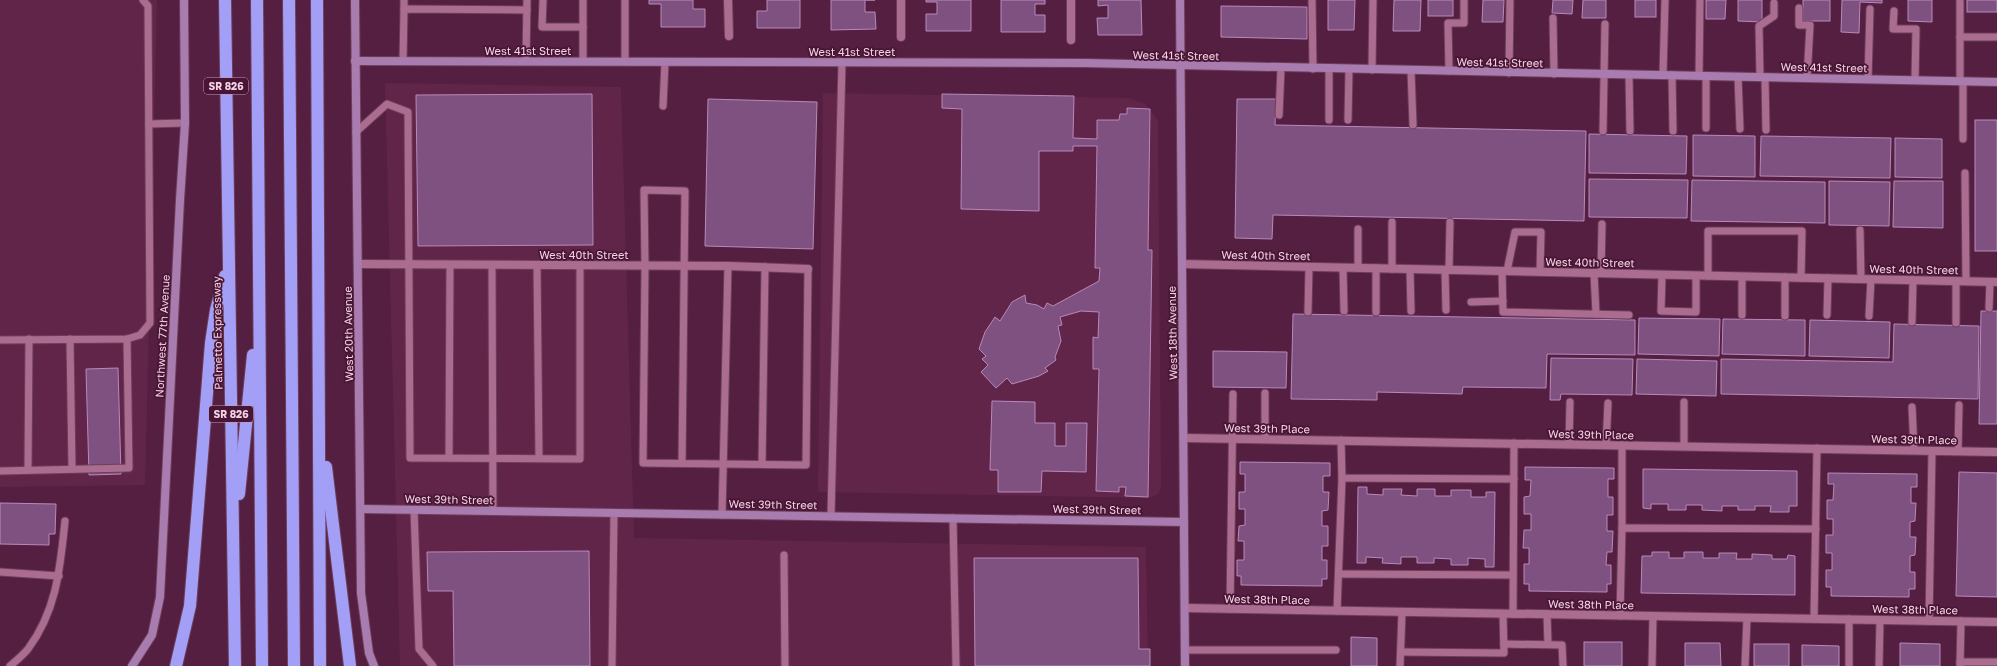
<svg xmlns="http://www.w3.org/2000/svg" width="1997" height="666" viewBox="0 0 1997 666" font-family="'Golos Text',sans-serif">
  <rect width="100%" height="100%" fill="#541f40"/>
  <!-- built -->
  <g fill="#62254a">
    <path d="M 0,0 L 157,0 L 145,485 L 0,487 Z"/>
    <path d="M 385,83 L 621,87 L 634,538 L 1146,547 L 1148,666 L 400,666 Z"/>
    <path d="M 823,93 L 1129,98 L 1145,104 L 1158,120 L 1161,487 L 1159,493 L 1150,498 L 818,492 Z"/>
  </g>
  <!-- building -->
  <g fill="#7e5180" stroke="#b989ba">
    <path d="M 649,0 L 693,0 L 693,9 L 705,9 L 705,27 L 661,27 L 661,4 L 649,4 Z"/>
    <path d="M 767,0 L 800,0 L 800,28 L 757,28 L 757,11 L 767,11 Z"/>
    <path d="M 831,0 L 875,0 L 865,0 L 865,12 L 875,12 L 876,29 L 831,30 Z"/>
    <path d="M 926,0 L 971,0 L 971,31 L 926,31 L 926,14 L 937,14 L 937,2 L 926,2 Z"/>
    <path d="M 1001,0 L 1045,0 L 1045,4 L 1035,4 L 1035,15 L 1045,15 L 1045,32 L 1001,32 Z"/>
    <path d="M 1098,0 L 1141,0 L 1142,35 L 1098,35 L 1097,18 L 1108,18 L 1108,5 L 1098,6 Z"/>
    <path d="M 1328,0 L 1355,0 L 1354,30 L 1328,30 Z"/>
    <path d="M 1394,0 L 1421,0 L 1420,31 L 1393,31 Z"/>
    <rect x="1428" y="0" width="25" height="16"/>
    <path d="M 1483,0 L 1504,0 L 1503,22 L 1482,22 Z"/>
    <path d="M 1553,0 L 1573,0 L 1572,14 L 1552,13 Z"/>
    <path d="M 1583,0 L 1606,0 L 1606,18 L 1582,18 Z"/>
    <rect x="1635" y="0" width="21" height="17"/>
    <path d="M 1706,0 L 1726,0 L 1725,19 L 1706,19 Z"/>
    <path d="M 1738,0 L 1762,0 L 1762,22 L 1738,21 Z"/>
    <rect x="1803" y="0" width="27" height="21"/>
    <path d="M 1842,0 L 1882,0 L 1882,3 L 1860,2 L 1859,33 L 1841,32 Z"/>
    <path d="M 1908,0 L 1932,0 L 1932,22 L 1908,21 Z"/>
    <rect x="1967" y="0" width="30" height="12"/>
    <path d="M 1221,6 L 1307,7 L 1307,39 L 1221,37 Z"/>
    <path d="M 592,94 L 593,245 L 418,246 L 416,95 Z"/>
    <path d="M 942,94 L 1074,96 L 1073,138 L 1097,139 L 1097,120 L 1119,120 L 1120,114 L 1127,114 L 1127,108 L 1150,109 L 1148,250 L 1152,250 L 1148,497 L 1125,496 L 1126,487 L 1119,487 L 1119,492 L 1096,491 L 1099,369 L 1093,369 L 1093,337 L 1098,338 L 1099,312 L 1081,311 L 1060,317 L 1062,325 L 1058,326 L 1061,341 L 1055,357 L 1056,360 L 1045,368 L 1048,371 L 1039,376 L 1012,384 L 1007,378 L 996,388 L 981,372 L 988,365 L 982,359 L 986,356 L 979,349 L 985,332 L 995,317 L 1000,321 L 1012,302 L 1025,295 L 1026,303 L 1037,305 L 1044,309 L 1047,303 L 1053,306 L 1099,281 L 1100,268 L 1095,268 L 1097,146 L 1073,146 L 1073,151 L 1039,151 L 1039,211 L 961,209 L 962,109 L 942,108 Z"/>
    <path d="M 708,99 L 817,102 L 813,249 L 705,246 Z"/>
    <path d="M 1237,99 L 1276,99 L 1275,125 L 1586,131 L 1584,221 L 1273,215 L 1272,239 L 1235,238 Z"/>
    <rect x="1975" y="120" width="22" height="131"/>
    <path d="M 1589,134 L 1687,136 L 1686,174 L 1589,173 Z"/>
    <path d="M 1693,135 L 1755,136 L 1755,177 L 1693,176 Z"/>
    <path d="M 1761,136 L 1891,138 L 1890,178 L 1760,176 Z"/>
    <path d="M 1895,138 L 1942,139 L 1942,178 L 1895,177 Z"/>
    <path d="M 1589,179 L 1688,180 L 1687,218 L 1589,217 Z"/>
    <path d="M 1692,180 L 1825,182 L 1825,223 L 1691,221 Z"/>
    <path d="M 1829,181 L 1890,182 L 1889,226 L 1829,225 Z"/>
    <path d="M 1894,181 L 1943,181 L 1943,228 L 1893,227 Z"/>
    <path d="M 1981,311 L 1997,311 L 1997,424 L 1979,424 Z"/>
    <path d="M 1293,314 L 1635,320 L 1635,355 L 1547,354 L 1546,388 L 1463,387 L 1462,394 L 1377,392 L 1377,400 L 1291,399 Z"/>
    <path d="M 1639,318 L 1720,319 L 1719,356 L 1638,354 Z"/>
    <path d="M 1723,319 L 1805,320 L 1805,356 L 1722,354 Z"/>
    <path d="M 1810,320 L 1890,322 L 1889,358 L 1809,356 Z"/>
    <path d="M 1894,324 L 1979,326 L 1978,399 L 1721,394 L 1721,359 L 1893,362 Z"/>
    <path d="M 1213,351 L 1287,352 L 1286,388 L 1213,387 Z"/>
    <path d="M 1551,358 L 1633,359 L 1632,395 L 1561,394 L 1560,400 L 1550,400 Z"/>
    <path d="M 1637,359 L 1717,361 L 1716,396 L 1636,394 Z"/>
    <path d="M 118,368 L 121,474 L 89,475 L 86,369 Z"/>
    <path d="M 992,401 L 1035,402 L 1035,423 L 1055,423 L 1055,446 L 1066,446 L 1066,423 L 1087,423 L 1086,472 L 1042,471 L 1041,492 L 998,492 L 998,470 L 990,470 Z"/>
    <path d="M 1240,462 L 1330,463 L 1330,476 L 1323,476 L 1323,492 L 1329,492 L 1328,510 L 1322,511 L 1322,526 L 1328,526 L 1328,546 L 1322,546 L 1322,560 L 1327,560 L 1327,579 L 1322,579 L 1322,586 L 1241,585 L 1241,576 L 1237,576 L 1237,560 L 1244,560 L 1244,541 L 1238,541 L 1239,526 L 1245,525 L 1245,509 L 1239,509 L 1239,492 L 1245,492 L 1245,474 L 1240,474 Z"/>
    <path d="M 1525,467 L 1614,468 L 1614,479 L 1608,479 L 1608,497 L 1613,497 L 1613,515 L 1607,515 L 1607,531 L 1613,531 L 1612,552 L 1607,552 L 1606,565 L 1611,565 L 1611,584 L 1607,584 L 1607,592 L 1529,591 L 1529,584 L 1524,584 L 1524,564 L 1529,564 L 1529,548 L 1523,548 L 1524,530 L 1531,530 L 1531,514 L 1524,514 L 1524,497 L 1530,496 L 1531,480 L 1525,480 Z"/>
    <path d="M 1643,469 L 1797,471 L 1797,506 L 1789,506 L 1789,512 L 1770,512 L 1771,506 L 1755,506 L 1755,510 L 1738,510 L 1738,506 L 1722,506 L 1722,511 L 1702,510 L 1702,505 L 1686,505 L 1686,510 L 1668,510 L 1668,504 L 1651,504 L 1651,509 L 1643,508 Z"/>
    <path d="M 1959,472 L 1997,473 L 1997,597 L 1956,596 Z"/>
    <path d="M 1828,473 L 1917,474 L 1917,487 L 1911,487 L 1911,503 L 1916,503 L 1915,521 L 1910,522 L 1910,537 L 1916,537 L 1915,555 L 1910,556 L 1910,572 L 1915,572 L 1915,589 L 1909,589 L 1909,597 L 1831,596 L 1831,587 L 1826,587 L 1826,570 L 1832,570 L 1832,553 L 1826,553 L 1826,535 L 1833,535 L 1833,519 L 1827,519 L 1827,500 L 1833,500 L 1834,484 L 1828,484 Z"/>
    <path d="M 1358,487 L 1367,487 L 1367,494 L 1383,495 L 1383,489 L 1402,489 L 1401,495 L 1417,496 L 1417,489 L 1435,489 L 1435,496 L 1451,496 L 1451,490 L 1471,490 L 1471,497 L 1486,497 L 1486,492 L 1495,492 L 1494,567 L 1485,567 L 1485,559 L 1468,558 L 1468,565 L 1451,565 L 1451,559 L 1434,558 L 1434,563 L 1417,563 L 1417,557 L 1401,557 L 1401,564 L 1382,563 L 1383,558 L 1366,557 L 1366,563 L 1357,563 Z"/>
    <path d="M 0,503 L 56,504 L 55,534 L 49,534 L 49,545 L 0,544 Z"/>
    <path d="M 589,551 L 590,666 L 454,666 L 453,591 L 428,591 L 427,552 Z"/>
    <path d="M 1652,552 L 1669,552 L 1669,558 L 1684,558 L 1684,552 L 1703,552 L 1703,558 L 1719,558 L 1719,553 L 1737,553 L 1736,559 L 1752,559 L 1752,554 L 1772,555 L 1772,559 L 1787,559 L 1788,555 L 1795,556 L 1795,595 L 1641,593 L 1642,556 L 1652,556 Z"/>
    <path d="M 974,558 L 1138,558 L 1139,649 L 1150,649 L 1150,666 L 975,666 Z"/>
    <path d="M 1351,637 L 1377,638 L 1377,666 L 1351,666 Z"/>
    <rect x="1584" y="642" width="38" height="24"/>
    <path d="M 1685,643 L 1720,643 L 1721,666 L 1685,666 Z"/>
    <path d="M 1900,643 L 1940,644 L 1940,666 L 1900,666 Z"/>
    <rect x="1754" y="644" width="35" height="22"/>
    <path d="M 1802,645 L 1839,646 L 1839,666 L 1802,666 Z"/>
  </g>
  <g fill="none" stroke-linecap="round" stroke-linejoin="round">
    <!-- lane casing -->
    <g stroke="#6d3e5b" stroke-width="9">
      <g id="lane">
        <path d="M 543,0 L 542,27 L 583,27"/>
        <path d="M 583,0 L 583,61"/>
        <path d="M 625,0 L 625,61"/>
        <path d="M 1312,0 L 1313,69"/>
        <path d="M 1960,0 L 1960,82"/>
        <path d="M 1799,8 L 1799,25 L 1810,25 L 1807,78"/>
        <path d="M 404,9 L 404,0"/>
        <path d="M 1894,11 L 1893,29 L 1916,29 L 1915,80"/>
        <path d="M 1553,18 L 1554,74"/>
        <path d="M 1960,37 L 1997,37"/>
        <path d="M 403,61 L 404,9 L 527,10"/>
        <path d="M 526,61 L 527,0"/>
        <path d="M 1329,69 L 1329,120"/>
        <path d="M 1372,70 L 1373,0"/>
        <path d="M 1411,71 L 1413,125"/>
        <path d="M 1449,71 L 1448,23 L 1464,23 L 1464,0"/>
        <path d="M 1509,73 L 1510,1"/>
        <path d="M 1629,75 L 1630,131"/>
        <path d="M 1663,75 L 1665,0"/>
        <path d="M 1672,75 L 1673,131"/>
        <path d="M 1699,76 L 1700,0"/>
        <path d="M 1738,77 L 1740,129"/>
        <path d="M 1760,77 L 1759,26 L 1774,16 L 1774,3"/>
        <path d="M 1765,77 L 1766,130"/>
        <path d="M 1868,79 L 1870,9"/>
        <path d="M 663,106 L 665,62"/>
        <path d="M 1279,115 L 1281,68"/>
        <path d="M 1348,120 L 1349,69"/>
        <path d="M 149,124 L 185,123"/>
        <path d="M 1706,128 L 1706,76"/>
        <path d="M 1603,131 L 1605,24"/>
        <path d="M 356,132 L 387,104 L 408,112 L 410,458 L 580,459 L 580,265"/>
        <path d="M 1963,139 L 1963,82"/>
        <path d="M 1965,173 L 1966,281"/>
        <path d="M 1860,230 L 1861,279"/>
        <path d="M 492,265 L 493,511"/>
        <path d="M 537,265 L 539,458"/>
        <path d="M 1343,268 L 1344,311"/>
        <path d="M 1358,268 L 1358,229"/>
        <path d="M 1376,268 L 1376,312"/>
        <path d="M 1392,269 L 1392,222"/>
        <path d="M 1410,269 L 1411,311"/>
        <path d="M 1445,270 L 1446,310"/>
        <path d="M 1449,270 L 1450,222"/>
        <path d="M 1502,271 L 1503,312 L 1629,315"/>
        <path d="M 1507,271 L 1515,232 L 1541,232 L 1540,272"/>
        <path d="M 1594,273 L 1596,314"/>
        <path d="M 1601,273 L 1602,224"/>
        <path d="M 1662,275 L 1661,311 L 1696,312 L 1696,276"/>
        <path d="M 1708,276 L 1708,231 L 1802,231 L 1801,278"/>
        <path d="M 1471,302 L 1503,301"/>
        <path d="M 1989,308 L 1990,282"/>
        <path d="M 1308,312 L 1309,267"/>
        <path d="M 1742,315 L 1742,277"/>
        <path d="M 1827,315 L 1828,278"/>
        <path d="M 1785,316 L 1785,277"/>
        <path d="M 1869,316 L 1871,279"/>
        <path d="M 1912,322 L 1913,280"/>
        <path d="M 1956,323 L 1956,281"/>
        <path d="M 70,339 L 72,469"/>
        <path d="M 0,340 L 127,339 L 140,335 L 150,323 L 148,6 L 143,0"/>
        <path d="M 1912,407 L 1914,450"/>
        <path d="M 1265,439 L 1265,393"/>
        <path d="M 1341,440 L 1342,478 L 1514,479"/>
        <path d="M 1569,444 L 1570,402"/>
        <path d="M 1606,445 L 1608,403"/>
        <path d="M 1684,446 L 1684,402"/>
        <path d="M 1958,451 L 1959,405"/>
        <path d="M 449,457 L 450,265"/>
        <path d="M 682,463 L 685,191 L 644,190 L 645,266 L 643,463 L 806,465 L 808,269"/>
        <path d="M 762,464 L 765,267"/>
        <path d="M 28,470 L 29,339"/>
        <path d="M 0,471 L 129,468 L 127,339"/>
        <path d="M 414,510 L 419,649 L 433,666"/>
        <path d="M 722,515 L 728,266"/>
        <path d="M 831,516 L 842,62"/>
        <path d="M 953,518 L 956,666"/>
        <path d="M 1622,528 L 1622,445"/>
        <path d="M 784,555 L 785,666"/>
        <path d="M 0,572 L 59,576"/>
        <path d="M 1339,574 L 1513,575"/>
        <path d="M 1230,609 L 1233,394"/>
        <path d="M 1337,611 L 1342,478"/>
        <path d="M 1513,614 L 1514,443"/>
        <path d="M 1547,614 L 1548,644"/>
        <path d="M 1620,616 L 1622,528 L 1816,529"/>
        <path d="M 1814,619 L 1817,448"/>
        <path d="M 1849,619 L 1849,666"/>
        <path d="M 1929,621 L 1932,451"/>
        <path d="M 1504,644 L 1562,645 L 1563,666"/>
        <path d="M 1185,650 L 1336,650"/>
        <path d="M 1401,652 L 1504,653 L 1503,614"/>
        <path d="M 1960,662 L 1997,662"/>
        <path d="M 10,666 C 16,661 23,655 28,649 C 57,610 60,568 65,521"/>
        <path d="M 612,666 L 614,513"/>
        <path d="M 1400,666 L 1402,612"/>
        <path d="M 1652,666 L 1653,616"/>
        <path d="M 1745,666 L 1747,618"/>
        <path d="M 1879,666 L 1880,620"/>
        <path d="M 1960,666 L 1961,621"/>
      </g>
    </g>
    <!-- street casing -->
    <g stroke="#6d3e5b" stroke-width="10">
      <g id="street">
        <path d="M 728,0 L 729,36"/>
        <path d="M 901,0 L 901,37"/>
        <path d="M 1071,0 L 1071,40"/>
        <path d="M 359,264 L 728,266 L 808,269"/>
        <path d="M 1182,264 L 1997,282"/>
        <path d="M 1184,438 L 1997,452"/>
        <path d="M 1185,608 L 1997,622"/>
      </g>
    </g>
    <!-- secondary casing -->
    <g stroke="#6d3e5b" stroke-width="10">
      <g id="secondary">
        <path d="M 355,0 L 361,593 L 369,653 L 374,666"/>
        <path d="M 1180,0 L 1185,666"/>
        <path d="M 355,61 L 1085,63 L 1997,82"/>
        <path d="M 361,509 L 1184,522"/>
        <path d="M 132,666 L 152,635 L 160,597 L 180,200 L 185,123 L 184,0"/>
      </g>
    </g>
    <!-- highway casing -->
    <g stroke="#6d3e5b" stroke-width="14">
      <g id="highway">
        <path d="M 225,0 L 235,666"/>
        <path d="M 257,0 L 262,666"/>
        <path d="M 289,0 L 294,666"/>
        <path d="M 317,0 L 320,666"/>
        <path d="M 326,467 L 350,666"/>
        <path d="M 239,494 L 253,355"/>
        <path d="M 176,666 L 190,606 L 211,343 L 216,310 L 225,276"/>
      </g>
    </g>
    <!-- lane -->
    <use href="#lane" stroke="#aa6d8f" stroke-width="7"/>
    <!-- street -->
    <use href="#street" stroke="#aa6d8f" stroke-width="8"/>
    <!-- secondary -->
    <use href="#secondary" stroke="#a87cae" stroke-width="8"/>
    <!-- highway -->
    <use href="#highway" stroke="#a49ff6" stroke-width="12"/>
  </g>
  <g text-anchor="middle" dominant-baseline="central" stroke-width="3.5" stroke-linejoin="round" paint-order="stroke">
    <!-- shield labels -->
    <g fill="#491535" stroke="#c199af" stroke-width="1">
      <rect x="204" y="78" width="44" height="16" rx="3"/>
      <rect x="209" y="406" width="44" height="16" rx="3"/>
    </g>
    <g font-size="10" font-weight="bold" fill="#f4d2e3">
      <text x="226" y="86">SR 826</text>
      <text x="231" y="414">SR 826</text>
    </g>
    <!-- street labels -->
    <g font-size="11" fill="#f4d2e3" stroke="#491535">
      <text x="528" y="50">West 41st Street</text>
      <text x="852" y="51">West 41st Street</text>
      <text transform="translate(1176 55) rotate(1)">West 41st Street</text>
      <text transform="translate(1500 62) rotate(1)">West 41st Street</text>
      <text transform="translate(1824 67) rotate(1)">West 41st Street</text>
      <text x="584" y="254">West 40th Street</text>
      <text transform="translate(1266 255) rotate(1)">West 40th Street</text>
      <text transform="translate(1590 262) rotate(1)">West 40th Street</text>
      <text transform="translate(1914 269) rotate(1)">West 40th Street</text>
      <text transform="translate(217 333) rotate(-91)">Palmetto Expressway</text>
      <text transform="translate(1172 333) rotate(-91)">West 18th Avenue</text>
      <text transform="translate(348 334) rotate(-91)">West 20th Avenue</text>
      <text transform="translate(162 336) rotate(-87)">Northwest 77th Avenue</text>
      <text transform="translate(1267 428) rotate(1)">West 39th Place</text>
      <text transform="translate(1591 434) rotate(1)">West 39th Place</text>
      <text transform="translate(1914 439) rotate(1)">West 39th Place</text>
      <text transform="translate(449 499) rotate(1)">West 39th Street</text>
      <text transform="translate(773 504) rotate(1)">West 39th Street</text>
      <text transform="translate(1097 509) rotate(1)">West 39th Street</text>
      <text transform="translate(1267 599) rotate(1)">West 38th Place</text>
      <text transform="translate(1591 604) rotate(1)">West 38th Place</text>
      <text transform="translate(1915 609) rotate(1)">West 38th Place</text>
    </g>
  </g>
</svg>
